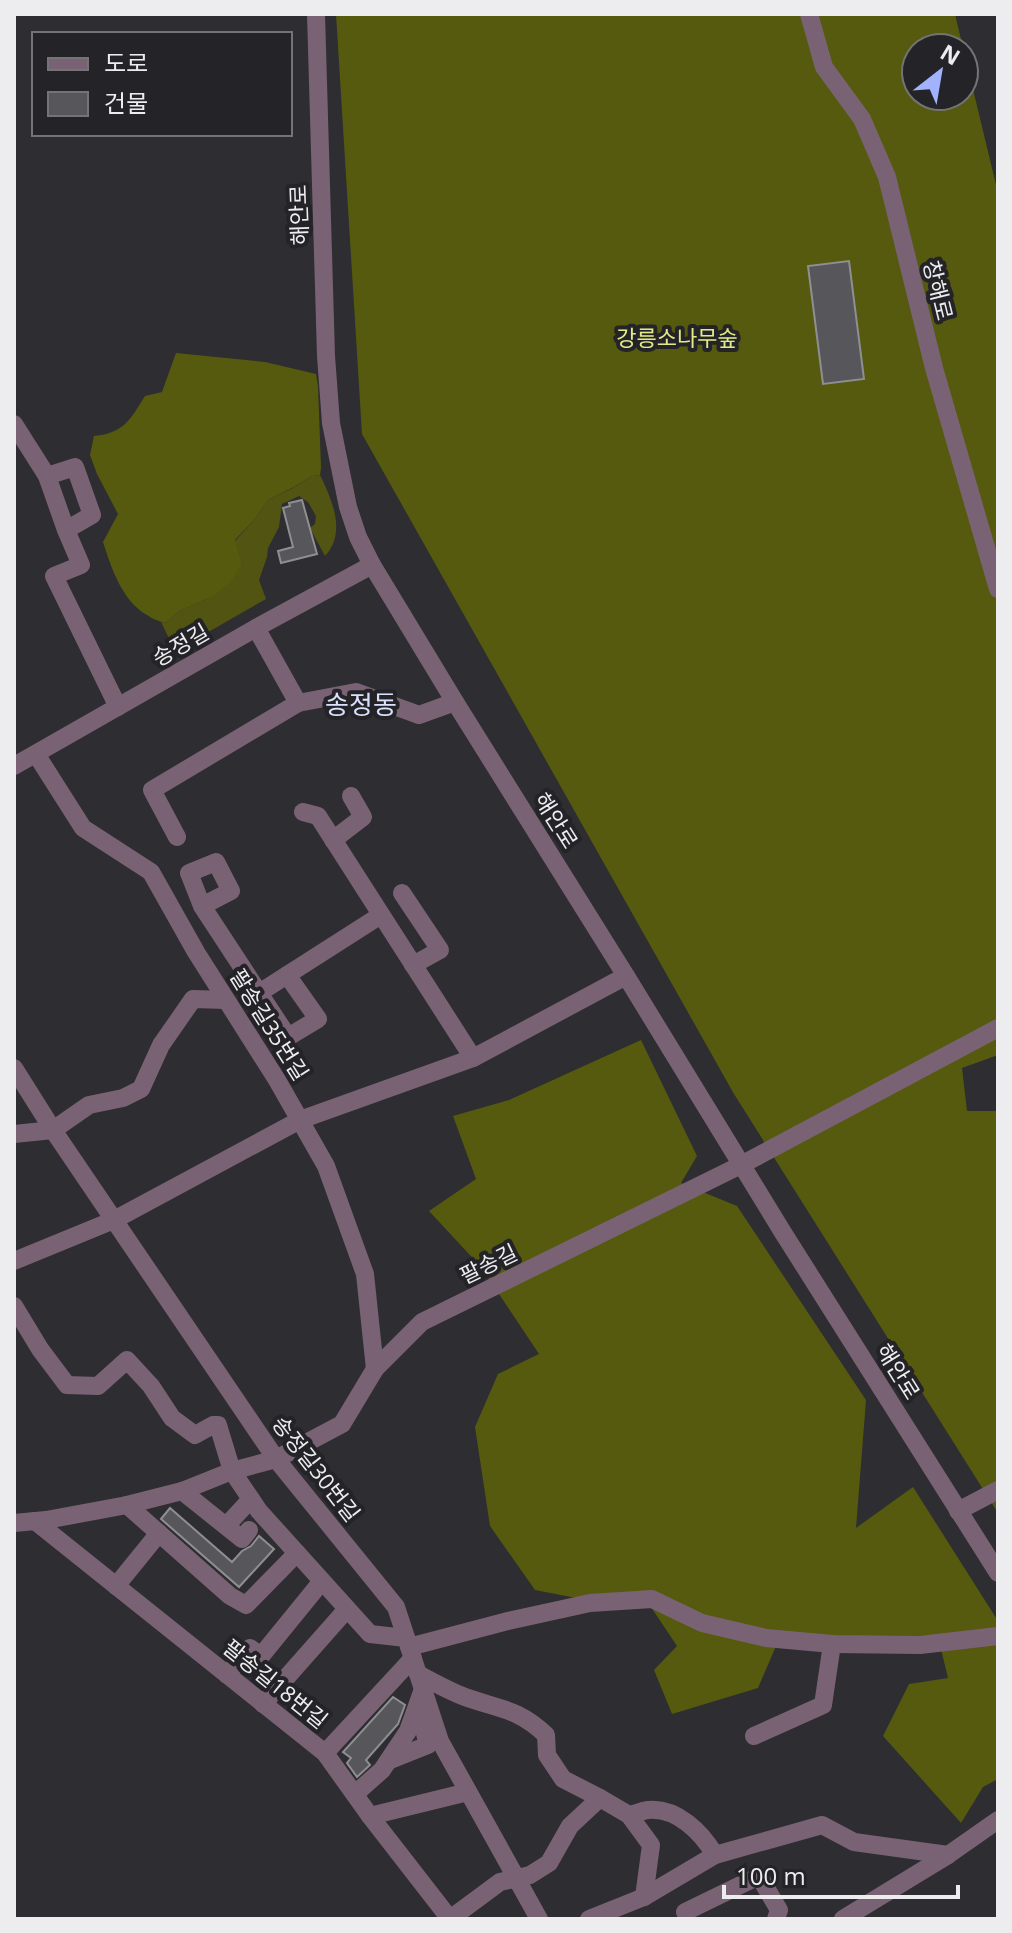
<svg xmlns="http://www.w3.org/2000/svg" width="1012" height="1933" viewBox="0 0 1012 1933" font-family="'Open Sans','Noto Sans KR',sans-serif">
  <rect width="100%" height="100%" fill="#2e2d31"/>
  <!-- green -->
  <path fill="#515511" d="M 320,475 C 332,500 347,532 325,556 L 310,528 L 315,524 L 316,516 L 308,502 L 299,496 L 282,504 L 279,527 L 268,548 L 267,557 L 259,580 L 266,599 L 175,651 L 161,622 L 165,623 L 181,610 L 210,598 L 242,563 L 235,541 L 255,519 L 268,500 L 291,489 L 312,476 Z"/>
  <!-- forest -->
  <g fill="#565a0f">
    <path d="M 336,14 L 955,14 L 963,48 L 916,48 L 916,96 L 964,96 L 964,52 L 998,193 L 998,1055 L 962,1068 L 967,1111 L 998,1111 L 998,1513 L 734,1094 L 362,434 Z"/>
    <path d="M 176,353 L 265,362 L 316,374 L 318,386 L 321,468 L 320,475 L 312,476 L 292,488 L 268,500 L 255,519 L 235,540 L 242,563 L 231,582 L 210,598 L 181,610 L 165,623 C 159,621 152,619 147,615 C 122,601 111,567 103,542 L 118,514 L 97,474 L 90,455 L 94,436 C 124,433 130,420 145,396 L 162,392 Z"/>
    <path d="M 641,1040 L 697,1156 L 681,1183 L 737,1206 L 866,1400 L 856,1528 L 913,1487 L 998,1621 L 998,1779 L 983,1787 L 961,1823 L 883,1736 L 909,1684 L 948,1678 L 941,1649 L 779,1639 L 758,1688 L 672,1714 L 654,1670 L 677,1646 L 649,1604 L 602,1603 L 535,1590 L 490,1526 L 475,1427 L 498,1374 L 539,1354 L 481,1267 L 429,1211 L 476,1179 L 453,1116 L 509,1100 Z"/>
  </g>
  <!-- building -->
  <g fill="#57565a" stroke="#8f8e92" stroke-width="2">
    <path d="M 849,261 L 864,379 L 823,384 L 808,266 Z"/>
    <path d="M 302,500 L 317,554 L 281,563 L 278,551 L 293,547 L 283,508 L 290,506 L 289,503 Z"/>
    <path d="M 170,1508 L 232,1562 L 242,1551 L 251,1546 L 259,1536 L 274,1549 L 239,1587 L 161,1519 Z"/>
    <path d="M 393,1697 L 405,1705 L 398,1724 L 366,1760 L 370,1765 L 357,1777 L 347,1763 L 351,1758 L 343,1752 Z"/>
  </g>
  <g fill="none" stroke-linecap="round" stroke-linejoin="round">
    <!-- minor -->
    <g stroke="#7a6275" stroke-width="18">
      <path d="M 316,14 L 326,356 L 331,423 L 348,507 L 358,537 L 372,565 L 455,702 L 626,976 L 782,1231 L 998,1573"/>
      <path d="M 809,14 L 824,67 L 862,119 L 887,177 L 934,368 L 998,589"/>
      <path d="M 14,424 L 47,476"/>
      <path d="M 66,530 L 47,476 L 75,467 L 92,515 L 66,530 L 81,565 L 54,576 L 118,707"/>
      <path d="M 298,703 L 356,692 L 419,715 L 455,702"/>
      <path d="M 36,754 L 83,828 L 151,872 L 196,952 L 277,1080 L 326,1166 L 365,1274 L 375,1369"/>
      <path d="M 14,766 L 256,628 L 372,565"/>
      <path d="M 303,812 L 318,816 L 473,1058"/>
      <path d="M 177,837 L 152,790 L 298,703 L 256,628"/>
      <path d="M 333,840 L 363,817 L 351,796"/>
      <path d="M 402,893 L 440,950 L 413,965"/>
      <path d="M 202,906 L 189,873 L 216,862 L 231,891 L 202,906 L 259,993 L 381,915"/>
      <path d="M 259,993 L 288,1037 L 318,1019 L 287,975"/>
      <path d="M 14,1068 L 53,1130 L 276,1459 L 396,1607 L 440,1741 L 539,1919"/>
      <path d="M 14,1134 L 53,1130 L 89,1105 L 123,1098 L 141,1089 L 161,1045 L 193,999 L 226,1000"/>
      <path d="M 14,1261 L 114,1220 L 300,1120 L 473,1058 L 626,976"/>
      <path d="M 14,1306 L 40,1349 L 67,1385 L 98,1386 L 127,1360 L 151,1386 L 172,1418 L 195,1435 L 213,1425 L 218,1425 L 232,1471 L 259,1511 L 370,1634 L 406,1638"/>
      <path d="M 182,1491 L 242,1539 L 249,1530"/>
      <path d="M 127,1505 L 230,1596 L 246,1605 L 297,1553"/>
      <path d="M 958,1511 L 998,1490"/>
      <path d="M 35,1521 L 325,1753 L 370,1816 L 450,1919"/>
      <path d="M 14,1523 L 46,1520 L 127,1505 L 182,1491 L 232,1471 L 276,1459 L 342,1424 L 375,1369 L 422,1322 L 741,1165 L 998,1028"/>
      <path d="M 226,1526 L 251,1499"/>
      <path d="M 116,1586 L 159,1533"/>
      <path d="M 409,1647 L 508,1621 L 590,1603 L 652,1599 L 702,1623 L 766,1638 L 832,1644 L 920,1645 L 998,1636"/>
      <path d="M 418,1674 C 433,1682 449,1691 465,1697 C 498,1709 518,1708 546,1735 L 547,1755 L 563,1779 L 600,1798 L 570,1826 L 549,1863 L 530,1875 L 500,1882 L 450,1919"/>
      <path d="M 227,1675 L 250,1648 L 261,1656 L 322,1581"/>
      <path d="M 263,1704 L 347,1609"/>
      <path d="M 754,1736 L 823,1705 L 832,1644"/>
      <path d="M 325,1753 L 413,1658"/>
      <path d="M 388,1761 L 428,1745 L 420,1714"/>
      <path d="M 355,1794 L 382,1770 L 408,1731 L 423,1689"/>
      <path d="M 600,1798 L 629,1815 L 651,1845 L 644,1897"/>
      <path d="M 629,1815 C 635,1814 641,1811 648,1810 C 677,1807 702,1833 715,1855"/>
      <path d="M 370,1816 L 468,1792"/>
      <path d="M 685,1912 L 759,1876 L 779,1910 L 776,1919"/>
      <path d="M 589,1919 L 644,1897 L 715,1855 L 822,1825 L 854,1842 L 948,1855"/>
      <path d="M 843,1919 L 948,1855 L 998,1820"/>
    </g>
  </g>
  <g text-anchor="middle" dominant-baseline="central" stroke-width="8" stroke-linejoin="round" paint-order="stroke">
    <!-- street labels -->
    <g font-size="22" fill="#ededef" stroke="#242327">
      <text transform="translate(298 215) rotate(-92)">해안로</text>
      <text transform="translate(939 290) rotate(76)">창해로</text>
      <text transform="translate(180 644) rotate(-30)">송정길</text>
      <text transform="translate(557 820) rotate(58)">해안로</text>
      <text transform="translate(270 1024) rotate(58)">팔송길35번길</text>
      <text transform="translate(488 1263) rotate(-26)">팔송길</text>
      <text transform="translate(899 1371) rotate(58)">해안로</text>
      <text transform="translate(317 1468) rotate(52)">송정길30번길</text>
      <text transform="translate(276 1683) rotate(39)">팔송길18번길</text>
    </g>
    <!-- park labels -->
    <g font-size="22" fill="#e1ea87" stroke="#242327">
      <text x="677" y="337">강릉소나무숲</text>
    </g>
    <!-- quarter labels -->
    <g font-size="26" fill="#d9e1fd" stroke="#242327">
      <text x="361" y="704">송정동</text>
    </g>
  </g>
  <!-- border -->
  <rect width="1012" height="1933" fill="none" stroke="#ededef" stroke-width="32"/>
  <!-- legend -->
  <rect x="32" y="32" width="260" height="104" fill="#242327" stroke="#747477" stroke-width="2"/>
  <rect x="48" y="58" width="40" height="12" fill="#7a6275" stroke="#747477" stroke-width="2"/>
  <text x="104" y="72" font-size="24" fill="#ededef">도로</text>
  <rect x="48" y="92" width="40" height="24" fill="#57565a" stroke="#747477" stroke-width="2"/>
  <text x="104" y="112" font-size="24" fill="#ededef">건물</text>
  <!-- north arrow -->
  <g transform="translate(940 72) rotate(31)"><circle r="38" fill="#242327" stroke="#747477" stroke-width="2"/>
  <path d="M0-6L14 30L0 20L-14 30Z" fill="#a1b3fd"/>
  <text y="-12" font-size="22" font-weight="bold" text-anchor="middle" fill="#ededef">N</text>
  </g>
  <!-- scale -->
  <path d="M724 1885v12h234v-12" fill="none" stroke="#ededef" stroke-width="4"/>
  <text x="736" y="1885" font-size="24" fill="#ededef" stroke="#242327" stroke-width="6" paint-order="stroke">100 m</text>
</svg>
